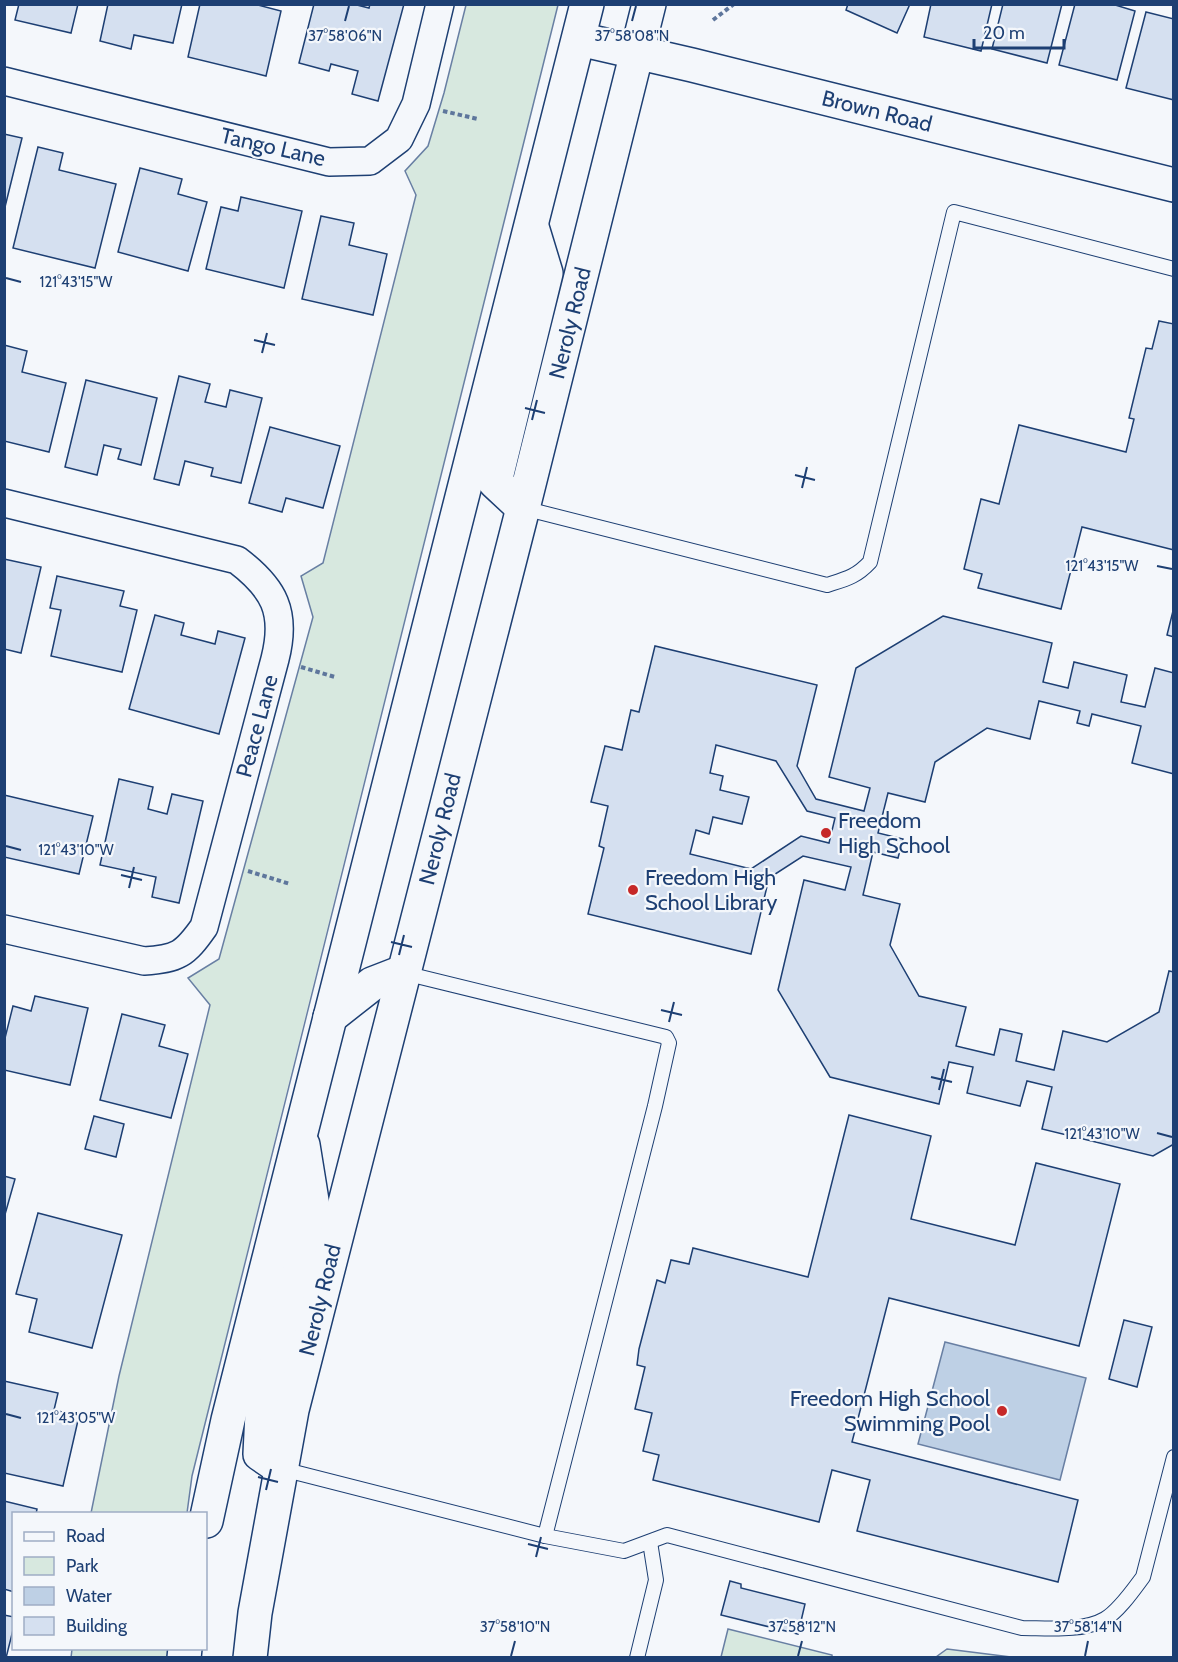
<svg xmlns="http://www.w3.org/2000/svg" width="1178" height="1662" viewBox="0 0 1178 1662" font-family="Cabin,sans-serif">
  <rect width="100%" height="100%" fill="#f4f7fb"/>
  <!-- green -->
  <g fill="#d7e8df" stroke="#687fa3" stroke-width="1.5">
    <path d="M 466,5 L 558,5 C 436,495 312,985 192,1476 L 187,1513 L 91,1513 L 119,1376 L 210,1005 L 188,978 L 219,959 L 313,617 L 301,576 L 323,563 L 416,195 L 405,171 L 428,146 L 444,93 Z"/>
    <path d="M 728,1629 L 832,1655 L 832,1657 L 721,1657 Z"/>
    <path d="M 72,1649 L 170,1649 L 168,1657 L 71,1658 Z"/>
    <path d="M 947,1649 L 1011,1657 L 936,1657 Z"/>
  </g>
  <!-- water -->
  <path fill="#bed0e5" stroke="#687fa3" stroke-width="1.5" d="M 945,1342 L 1086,1378 L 1060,1480 L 918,1444 Z"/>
  <!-- building -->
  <g fill="#d5e0f0" stroke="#1d3f73" stroke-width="1.5" fill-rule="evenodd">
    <path d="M 19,4 L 78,4 L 71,33 L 15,20 Z"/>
    <path d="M 108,4 L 182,4 L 173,43 L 134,35 L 131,49 L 100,41 Z"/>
    <path d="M 200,4 L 254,4 L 281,11 L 266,76 L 188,57 Z"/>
    <path d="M 314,4 L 353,4 L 369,8 L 370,4 L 404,4 L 378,101 L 352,94 L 358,71 L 331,64 L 329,71 L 299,63 Z"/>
    <path d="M 848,4 L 910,4 L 897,33 L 846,10 Z"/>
    <path d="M 931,4 L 992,4 L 981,51 L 924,37 Z"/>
    <path d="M 1003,4 L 1062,4 L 1047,63 L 992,49 Z"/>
    <path d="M 1075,4 L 1112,4 L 1135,11 L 1117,80 L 1059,65 Z"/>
    <path d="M 1146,12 L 1174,19 L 1174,100 L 1126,88 Z"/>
    <path d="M 4,134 L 22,138 L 4,211 Z"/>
    <path d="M 38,147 L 63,153 L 59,170 L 116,184 L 95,268 L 13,248 Z"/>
    <path d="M 140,168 L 182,179 L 178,194 L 207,202 L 188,271 L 118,252 Z"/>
    <path d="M 241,197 L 302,211 L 284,288 L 206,269 L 221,207 L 238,211 Z"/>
    <path d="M 321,216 L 354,223 L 349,245 L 387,254 L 373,315 L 302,299 Z"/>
    <path d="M 1159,321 L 1174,324 L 1174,550 L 1082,527 L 1061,609 L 978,588 L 982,574 L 964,569 L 981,499 L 999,504 L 1019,425 L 1126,452 L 1134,419 L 1129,418 L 1146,348 L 1152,349 Z"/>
    <path d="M 4,345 L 27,351 L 22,372 L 66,383 L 49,452 L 4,441 Z"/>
    <path d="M 179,376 L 210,384 L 205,402 L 226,407 L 230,390 L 262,398 L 241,483 L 211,476 L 213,468 L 185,461 L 179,485 L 154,479 Z"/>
    <path d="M 86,380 L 157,398 L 141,465 L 118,459 L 121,449 L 104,445 L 97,475 L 65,467 Z"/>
    <path d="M 270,427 L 340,446 L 323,508 L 286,498 L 282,512 L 249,503 Z"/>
    <path d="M 4,559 L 41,567 L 21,653 L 4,649 Z"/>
    <path d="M 57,576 L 124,591 L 120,606 L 137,610 L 122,672 L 51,656 L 61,610 L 50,608 Z"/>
    <path d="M 1174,607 L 1174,637 L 1167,635 Z"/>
    <path d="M 155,615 L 184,623 L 181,635 L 215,644 L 218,631 L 245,638 L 219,734 L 129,709 Z"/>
    <path d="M 943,616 L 1052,643 L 1043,682 L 1068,688 L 1074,662 L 1127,675 L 1121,702 L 1145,707 L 1155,668 L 1174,673 L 1174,774 L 1132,763 L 1141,726 L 1092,714 L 1089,726 L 1077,723 L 1080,711 L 1039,701 L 1030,739 L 987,728 L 935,762 L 925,802 L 888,793 L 878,833 L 903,839 L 898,858 L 873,852 L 863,895 L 900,904 L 890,945 L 919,996 L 966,1007 L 956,1046 L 994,1055 L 1000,1029 L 1022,1034 L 1016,1061 L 1054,1070 L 1063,1031 L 1107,1042 L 1159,1012 L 1169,971 L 1174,972 L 1174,1144 L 1153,1156 L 1042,1129 L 1052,1087 L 1027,1081 L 1020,1106 L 967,1093 L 973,1067 L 949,1062 L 939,1104 L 830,1077 L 778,990 L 804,880 L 845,890 L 851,867 L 803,856 L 769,878 L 751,954 L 588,914 L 604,848 L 599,846 L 608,806 L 591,802 L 605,746 L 622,750 L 631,710 L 639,712 L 655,646 L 817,685 L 797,766 L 816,799 L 864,811 L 870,788 L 829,777 L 856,668 ZM 716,745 L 776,761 L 807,811 L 835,818 L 829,843 L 801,836 L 751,869 L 690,854 L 696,830 L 709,834 L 713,817 L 742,824 L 749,797 L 720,790 L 723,776 L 710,773 Z"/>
    <path d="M 119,779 L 153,787 L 148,809 L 167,814 L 172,794 L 203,801 L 179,903 L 152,897 L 156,877 L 100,865 Z"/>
    <path d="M 4,795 L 93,816 L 79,874 L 4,857 Z"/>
    <path d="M 35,996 L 88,1008 L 70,1085 L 4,1070 L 4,1042 L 13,1006 L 31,1011 Z"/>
    <path d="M 122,1014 L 165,1025 L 159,1046 L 188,1054 L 171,1118 L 100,1100 Z"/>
    <path d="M 849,1115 L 931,1136 L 911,1219 L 1015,1245 L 1036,1163 L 1120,1184 L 1079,1346 L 889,1298 L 852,1442 L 1078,1500 L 1058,1582 L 857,1531 L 870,1480 L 832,1470 L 819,1522 L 653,1480 L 659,1455 L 643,1451 L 652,1413 L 635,1409 L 645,1367 L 637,1365 L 639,1349 L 657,1280 L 665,1283 L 671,1260 L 689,1264 L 693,1248 L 808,1277 Z"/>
    <path d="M 94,1116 L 124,1124 L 116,1157 L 85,1149 Z"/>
    <path d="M 4,1176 L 15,1179 L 4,1218 Z"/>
    <path d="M 38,1213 L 122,1235 L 92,1348 L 29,1332 L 37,1299 L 16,1294 Z"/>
    <path d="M 1124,1320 L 1152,1327 L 1137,1387 L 1109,1379 Z"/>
    <path d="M 4,1381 L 58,1393 L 54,1410 L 79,1416 L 63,1486 L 4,1473 Z"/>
    <path d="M 4,1501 L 37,1509 L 36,1514 L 14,1514 L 14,1592 L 4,1589 Z"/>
    <path d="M 730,1581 L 741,1584 L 741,1588 L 805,1604 L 798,1634 L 721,1615 Z"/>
    <path d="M 4,1615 L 14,1617 L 14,1626 L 6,1658 L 4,1658 Z"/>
  </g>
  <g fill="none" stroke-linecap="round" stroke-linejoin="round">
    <!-- lane casing -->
    <g stroke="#1d3f73" stroke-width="16">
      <g id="lane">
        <path d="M 523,508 L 827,585 C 846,579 856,577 870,562 L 954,212 L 1174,269"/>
        <path d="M 404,973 L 666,1037 L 669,1043 L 655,1106 L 545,1536"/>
        <path d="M 282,1469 L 545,1536 L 624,1551 L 667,1535 L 1022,1628 C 1046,1628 1083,1632 1105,1619 C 1119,1611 1134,1589 1143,1577 L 1174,1457"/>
        <path d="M 637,1658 L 656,1580 L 650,1542"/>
      </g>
    </g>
    <!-- street casing -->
    <g stroke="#1d3f73" stroke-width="30">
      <g id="street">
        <path d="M 4,81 L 329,162 L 370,161 L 399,139 L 416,104 L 440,4"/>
        <path d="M 4,503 L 237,560 C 274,588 287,612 275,659 L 204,927 C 185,954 178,959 144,961 L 4,929"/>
      </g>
    </g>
    <!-- secondary casing -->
    <g stroke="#1d3f73" stroke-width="36">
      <g id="secondary">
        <path d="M 579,39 L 692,65 L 1174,185"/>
        <path d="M 523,508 L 495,482 L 546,273 L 532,227"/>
        <path d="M 330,1017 L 372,984 L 403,972"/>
        <path d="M 282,1469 L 260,1454 L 262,1413 L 313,1207 L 303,1145"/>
        <path d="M 206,1521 L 228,1420 L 301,1132 L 587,4"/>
        <path d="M 184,1658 L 185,1648"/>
        <path d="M 250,1658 L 255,1613 L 292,1410 L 523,508 L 649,4"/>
      </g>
    </g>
    <!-- path -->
    <g stroke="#5e769c" stroke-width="4" stroke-dasharray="4.5 3" stroke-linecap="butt">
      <path d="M 713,20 L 734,4"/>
      <path d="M 443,111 L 478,119"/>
      <path d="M 301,667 L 335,677"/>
      <path d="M 248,871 L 290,884"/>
    </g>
    <!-- lane -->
    <use href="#lane" stroke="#f4f7fb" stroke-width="14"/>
    <!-- street -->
    <use href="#street" stroke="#f4f7fb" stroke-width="27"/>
    <!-- secondary -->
    <use href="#secondary" stroke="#f4f7fb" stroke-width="33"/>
  </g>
  <!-- ticks -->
  <path fill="none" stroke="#1d3f73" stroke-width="2" d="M 345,21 L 349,6M 632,21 L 636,6M 6,278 L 21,282M 254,340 L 275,345M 262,353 L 267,333M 525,408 L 545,413M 532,420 L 537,400M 795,475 L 815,480M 802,488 L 807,467M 1157,566 L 1172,569M 6,846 L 21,850M 121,875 L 142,880M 129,888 L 134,867M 391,942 L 412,947M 399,955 L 404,935M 661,1010 L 682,1015M 669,1022 L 674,1002M 931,1077 L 952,1082M 939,1090 L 944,1069M 1157,1133 L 1172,1137M 6,1414 L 21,1418M 258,1477 L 278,1482M 266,1490 L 271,1469M 528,1544 L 548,1549M 536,1557 L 541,1537M 511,1656 L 515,1641M 798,1656 L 802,1641M 1085,1656 L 1088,1641"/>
  <!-- markers -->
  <g fill="#c62828" stroke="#f4f7fb" stroke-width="2">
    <circle cx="826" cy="833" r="6"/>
    <circle cx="633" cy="890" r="6"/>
    <circle cx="1002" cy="1411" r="6"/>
  </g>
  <g text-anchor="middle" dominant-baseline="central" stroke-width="4.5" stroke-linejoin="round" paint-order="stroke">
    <!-- street labels -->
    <g font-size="22" fill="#1d3f73" stroke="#f4f7fb">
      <text transform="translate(877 111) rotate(14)">Brown Road</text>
      <text transform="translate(273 147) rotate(13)">Tango Lane</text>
      <text transform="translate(570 323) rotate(-76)">Neroly Road</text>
      <text transform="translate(257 726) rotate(-75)">Peace Lane</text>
      <text transform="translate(440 829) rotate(-76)">Neroly Road</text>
      <text transform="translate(320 1300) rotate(-76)">Neroly Road</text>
    </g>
    <!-- poi labels -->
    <g font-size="22" fill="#1d3f73" stroke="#f4f7fb" text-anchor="start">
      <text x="838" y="820">Freedom<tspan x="838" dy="25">High School</tspan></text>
      <text x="645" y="877">Freedom High<tspan x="645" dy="25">School Library</tspan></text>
      <text x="990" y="1398" text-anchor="end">Freedom High School<tspan x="990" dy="25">Swimming Pool</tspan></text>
    </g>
  </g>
  <g font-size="15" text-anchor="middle" fill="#1d3f73" stroke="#f4f7fb" stroke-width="4.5" stroke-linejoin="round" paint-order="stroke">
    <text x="345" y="41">37°58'06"N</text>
    <text x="632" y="41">37°58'08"N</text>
    <text x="76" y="287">121°43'15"W</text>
    <text x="1102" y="571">121°43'15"W</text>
    <text x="76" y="855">121°43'10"W</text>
    <text x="1102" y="1139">121°43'10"W</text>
    <text x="76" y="1423">121°43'05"W</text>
    <text x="515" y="1632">37°58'10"N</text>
    <text x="802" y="1632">37°58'12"N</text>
    <text x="1088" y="1632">37°58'14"N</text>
  </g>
  <!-- border -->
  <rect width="1178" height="1662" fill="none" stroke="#1d3f73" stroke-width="12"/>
  <!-- legend -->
  <rect x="12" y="1512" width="195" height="138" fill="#f4f7fb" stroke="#9eadc5" stroke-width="1.5"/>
  <rect x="24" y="1532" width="30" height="9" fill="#f4f7fb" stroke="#9eadc5" stroke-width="1.5"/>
  <text x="66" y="1542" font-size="18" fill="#1d3f73">Road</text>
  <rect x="24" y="1557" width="30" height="18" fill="#d7e8df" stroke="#9eadc5" stroke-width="1.5"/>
  <text x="66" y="1572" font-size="18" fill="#1d3f73">Park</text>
  <rect x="24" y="1587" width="30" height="18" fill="#bed0e5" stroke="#9eadc5" stroke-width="1.5"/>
  <text x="66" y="1602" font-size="18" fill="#1d3f73">Water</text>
  <rect x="24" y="1617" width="30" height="18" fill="#d5e0f0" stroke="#9eadc5" stroke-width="1.5"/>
  <text x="66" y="1632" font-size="18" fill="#1d3f73">Building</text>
  <!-- scale -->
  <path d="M974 39v9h90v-9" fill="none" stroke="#1d3f73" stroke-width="3"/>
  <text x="983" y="39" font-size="18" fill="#1d3f73" stroke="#f4f7fb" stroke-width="4.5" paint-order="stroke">20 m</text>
</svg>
